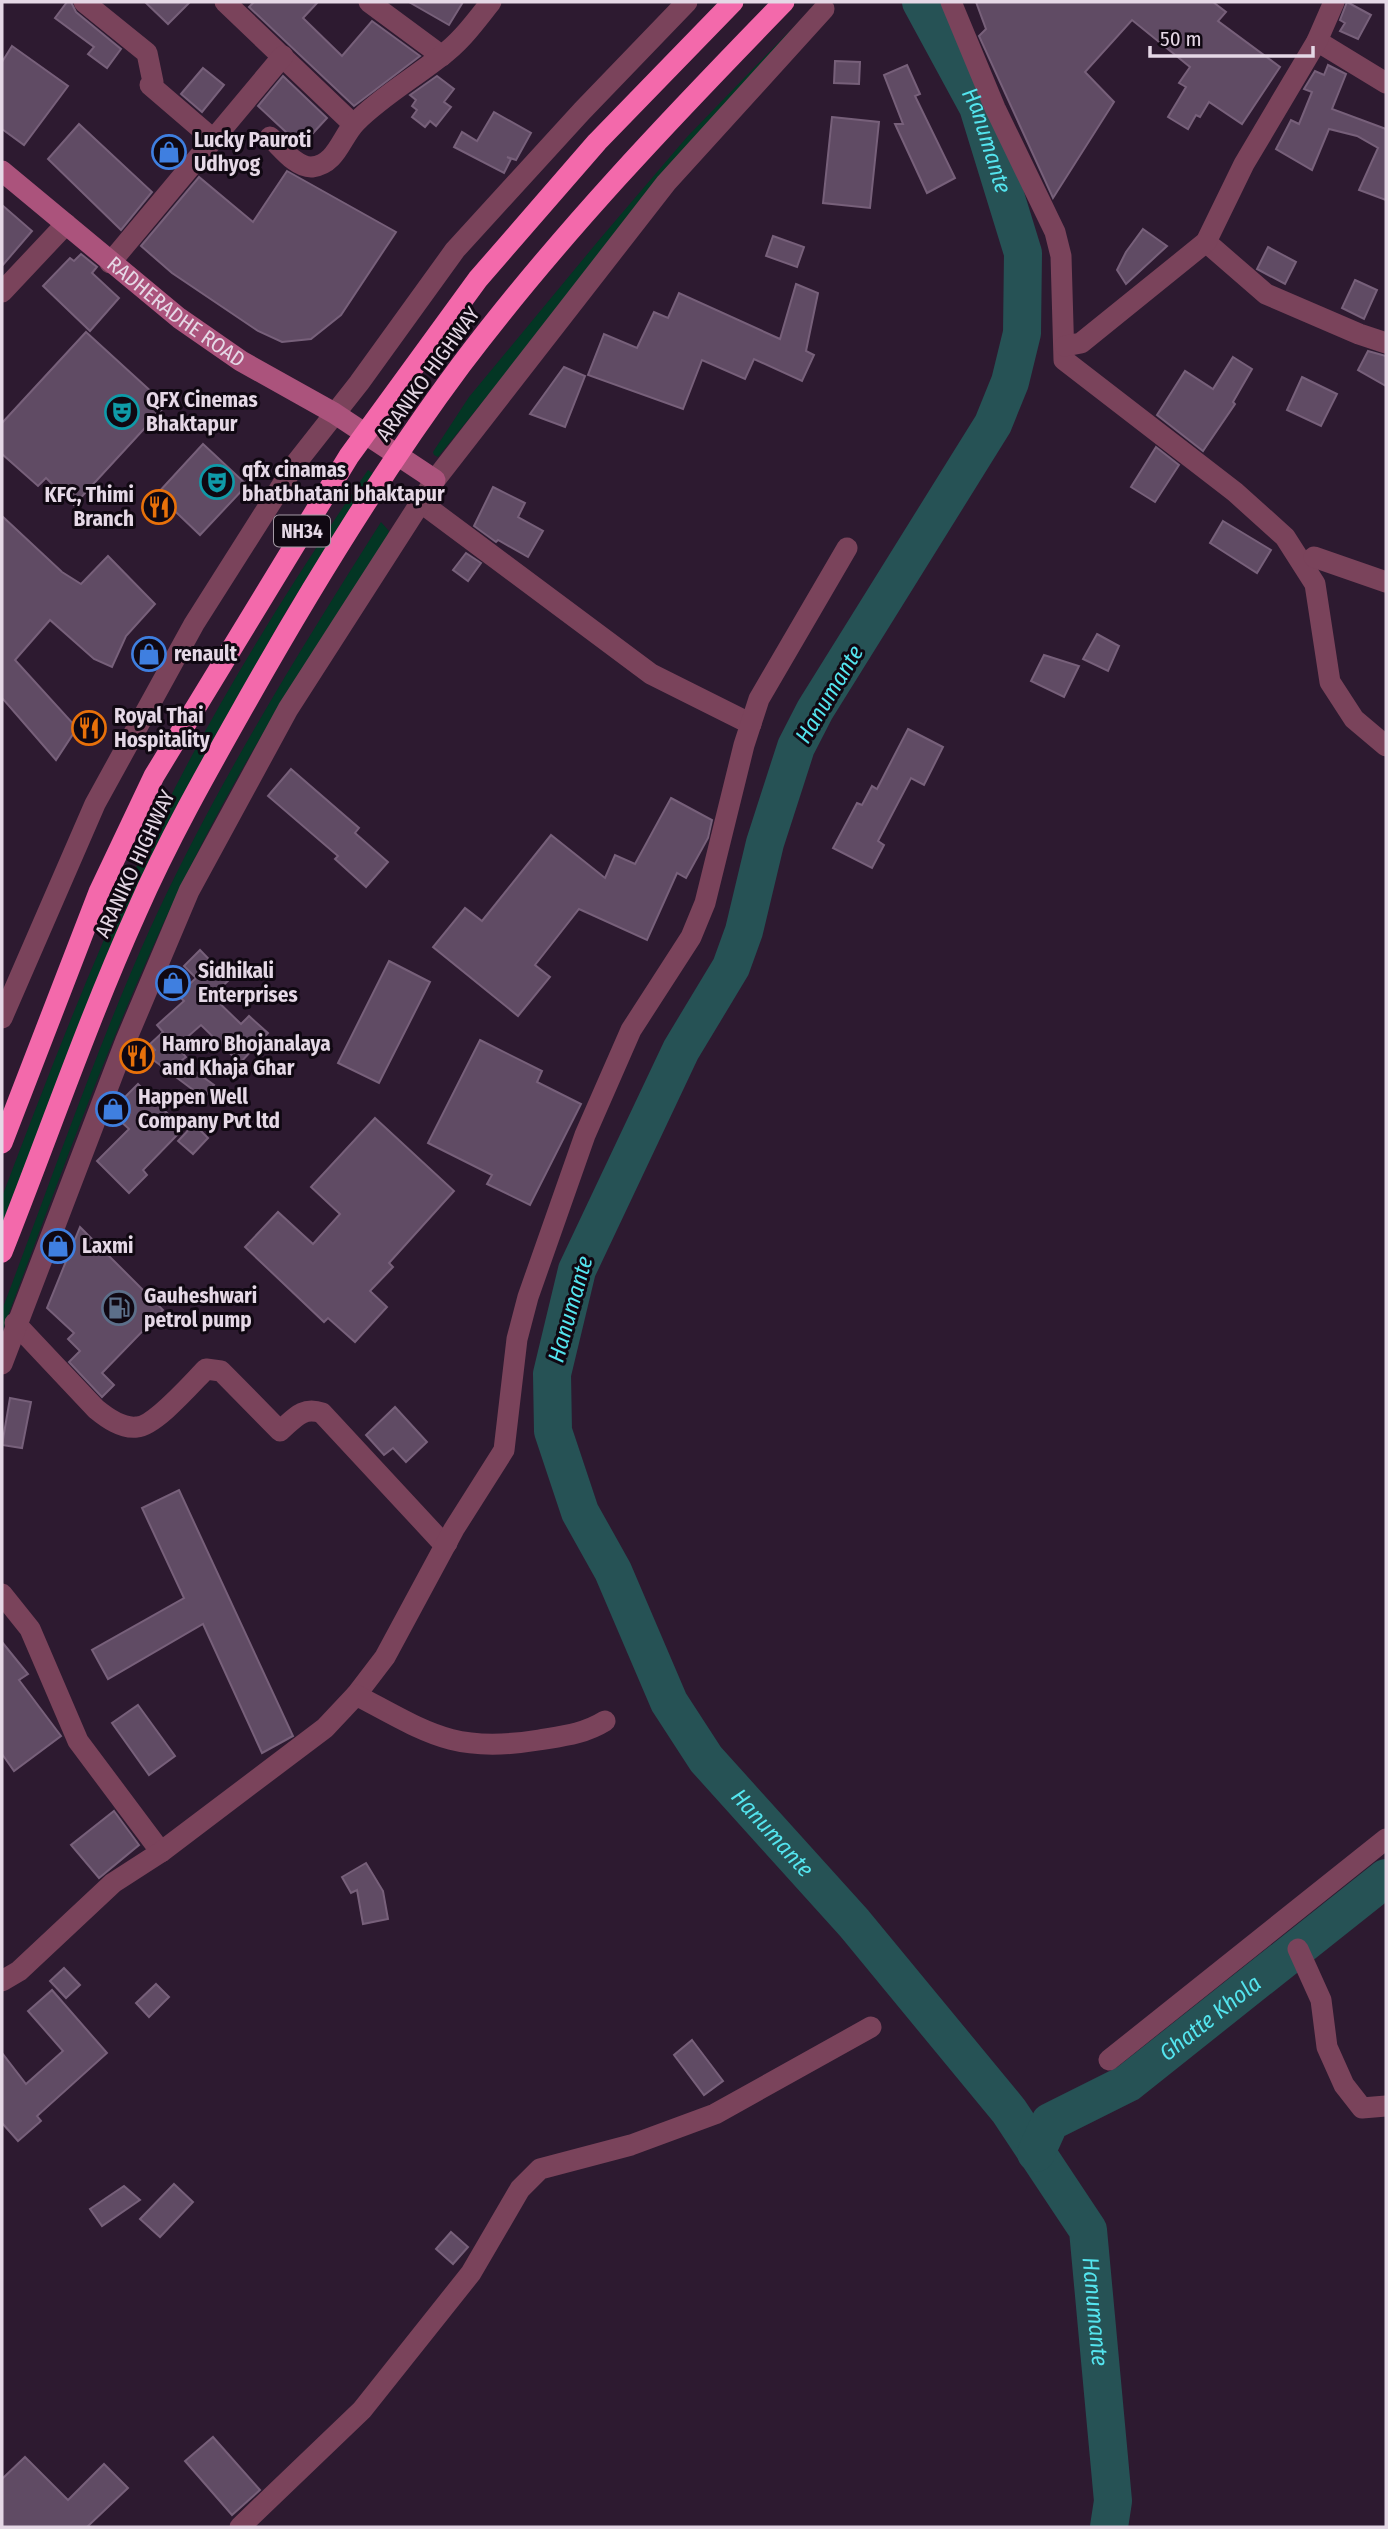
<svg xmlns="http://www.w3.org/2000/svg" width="1388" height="2529" viewBox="0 0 1388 2529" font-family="'Fira Sans Condensed',sans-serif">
  <rect width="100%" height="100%" fill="#2d1a30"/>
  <!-- green -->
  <g fill="#033624">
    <path d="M 813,7 L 562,304 L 438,457 L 434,455 L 433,452 L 469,397 L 599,240 L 687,137 Z"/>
    <path d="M 368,470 L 374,474 L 288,608 L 201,762 L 138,891 L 2,1228 L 2,1197 C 44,1086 86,976 136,868 C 200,728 281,598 368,470 Z"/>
    <path d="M 381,522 L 389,531 L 384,545 C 334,620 284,695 240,773 C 140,949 73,1143 2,1332 L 2,1310 C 50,1184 94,1054 149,931 C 214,788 297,655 381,522 Z"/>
  </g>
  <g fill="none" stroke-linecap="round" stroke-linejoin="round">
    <!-- river -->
    <g stroke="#265255" stroke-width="38">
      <path id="s1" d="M 921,2 L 978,107 L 1023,253 L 1022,333 L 1010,382 L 993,424 L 815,710 L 796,747 L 765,843 L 744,931 L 731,967 L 681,1050 L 577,1270 L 552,1374 L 553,1431 L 580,1512 L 613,1571 L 669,1702 L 706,1759 L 854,1923 L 1009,2111 L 1088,2230 L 1113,2501 L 1109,2527"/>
      <path id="s2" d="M 1036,2153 L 1050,2122 L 1128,2083 L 1386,1878"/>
    </g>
  </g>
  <!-- building -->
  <g fill="#604b64" stroke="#77607a" stroke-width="2">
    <path d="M 67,2 L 71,2 L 76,12 L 121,49 L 107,68 L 88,54 L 94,47 L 55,18 Z"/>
    <path d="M 145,2 L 190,2 L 168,24 Z"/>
    <path d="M 254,2 L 318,2 L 303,18 L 342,56 L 372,21 L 420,56 L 354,106 L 249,7 Z"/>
    <path d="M 409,2 L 463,2 L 449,25 Z"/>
    <path d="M 976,2 L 1213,2 L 1226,12 L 1218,21 L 1280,67 L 1242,124 L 1209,102 L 1200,117 L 1196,115 L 1188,129 L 1168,117 L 1186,87 L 1179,83 L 1190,67 L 1132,20 L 1085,72 L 1114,102 L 1053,198 L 979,36 L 986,29 Z"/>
    <path d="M 1347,2 L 1371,15 L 1358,39 L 1340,31 L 1345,23 L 1340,20 Z"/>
    <path d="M 12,46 L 68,86 L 24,145 L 2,129 L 2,62 Z"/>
    <path d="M 835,61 L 860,62 L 859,84 L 834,83 Z"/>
    <path d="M 907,65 L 920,94 L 915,96 L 955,178 L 927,193 L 895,124 L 903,124 L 884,75 Z"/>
    <path d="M 1328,65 L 1346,74 L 1332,109 L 1386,129 L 1386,200 L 1359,190 L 1378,148 L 1357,136 L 1329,129 L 1312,170 L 1276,149 L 1291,120 L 1299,124 L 1312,92 L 1304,89 L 1315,71 L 1324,75 Z"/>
    <path d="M 203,68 L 224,85 L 202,112 L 181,94 Z"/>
    <path d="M 283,76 L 327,118 L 301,146 L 258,106 Z"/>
    <path d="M 437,76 L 454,89 L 444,102 L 451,107 L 436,126 L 430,121 L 425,127 L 412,117 L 417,110 L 412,106 L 416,100 L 410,95 Z"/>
    <path d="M 494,112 L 531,133 L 516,160 L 507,157 L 511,159 L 504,173 L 454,147 L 462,132 L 477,141 Z"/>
    <path d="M 832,117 L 879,122 L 870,208 L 823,203 Z"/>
    <path d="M 79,124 L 152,192 L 121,230 L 48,159 Z"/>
    <path d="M 287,171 L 396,232 L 341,315 L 311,339 L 282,342 L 258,331 L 172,273 L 141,246 L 199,177 L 253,222 Z"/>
    <path d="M 2,205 L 32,231 L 2,266 Z"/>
    <path d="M 1143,229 L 1167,246 L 1126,284 L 1117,270 L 1126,252 Z"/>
    <path d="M 773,236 L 804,247 L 797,267 L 766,256 Z"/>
    <path d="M 1268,247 L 1296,262 L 1285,284 L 1257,269 Z"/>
    <path d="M 81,254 L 97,267 L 92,273 L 119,298 L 90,331 L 43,286 L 70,258 L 74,261 Z"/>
    <path d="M 1355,280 L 1377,290 L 1364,319 L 1342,308 Z"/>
    <path d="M 796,284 L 818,293 L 806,351 L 814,355 L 802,381 L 754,359 L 745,379 L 702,360 L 683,409 L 588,375 L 604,334 L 637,348 L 654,312 L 668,318 L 679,293 L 780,339 Z"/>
    <path d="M 86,332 L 166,405 L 74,505 L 46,478 L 38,486 L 2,454 L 2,423 Z"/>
    <path d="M 1368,351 L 1386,356 L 1386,386 L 1358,370 Z"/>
    <path d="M 1233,357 L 1252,369 L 1233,402 L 1235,404 L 1203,451 L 1157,415 L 1185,371 L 1213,389 Z"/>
    <path d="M 564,367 L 585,376 L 565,427 L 530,414 Z"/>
    <path d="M 1302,377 L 1337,394 L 1321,426 L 1287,410 Z"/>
    <path d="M 203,444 L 247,485 L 200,535 L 157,494 Z"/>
    <path d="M 1156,447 L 1179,465 L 1155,502 L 1131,487 Z"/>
    <path d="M 493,487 L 525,503 L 518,517 L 543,531 L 528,557 L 498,540 L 496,542 L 474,526 Z"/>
    <path d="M 2,516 L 62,572 L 81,584 L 108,556 L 155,604 L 126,636 L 112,667 L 94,659 L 50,620 L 15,660 L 77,728 L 56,760 L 2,698 Z"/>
    <path d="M 1223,521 L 1271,550 L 1257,573 L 1210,543 Z"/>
    <path d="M 466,553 L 481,563 L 468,581 L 453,570 Z"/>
    <path d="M 1097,634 L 1119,646 L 1108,671 L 1083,659 Z"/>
    <path d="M 1044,655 L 1079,666 L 1064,697 L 1031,681 Z"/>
    <path d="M 908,729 L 943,747 L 924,785 L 911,778 L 878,841 L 884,845 L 872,868 L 833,848 L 857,803 L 862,805 L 872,786 L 877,789 Z"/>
    <path d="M 291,769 L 359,828 L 355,833 L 388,862 L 366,887 L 335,859 L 338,856 L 268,796 Z"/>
    <path d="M 671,798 L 712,820 L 708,838 L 686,878 L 677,873 L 647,940 L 579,909 L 535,965 L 550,977 L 518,1016 L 433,947 L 465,908 L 482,921 L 551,835 L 605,878 L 615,855 L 635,864 Z"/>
    <path d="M 200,950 L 229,980 L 212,996 L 241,1024 L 249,1016 L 268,1033 L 240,1063 L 201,1025 L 177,1046 L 186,1057 L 181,1061 L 214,1085 L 204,1098 L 148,1056 L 155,1050 L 150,1044 L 163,1032 L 157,1025 L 184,1001 L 178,995 L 196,978 L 184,966 Z"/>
    <path d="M 389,961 L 430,982 L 379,1083 L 338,1063 Z"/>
    <path d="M 480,1040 L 542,1071 L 537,1082 L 581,1104 L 530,1205 L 487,1184 L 492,1175 L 428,1143 Z"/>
    <path d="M 138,1084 L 183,1129 L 143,1170 L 147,1175 L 129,1193 L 97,1161 L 129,1129 L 117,1118 L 126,1110 L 119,1103 Z"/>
    <path d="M 375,1118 L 454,1191 L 389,1263 L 393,1267 L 370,1291 L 387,1307 L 355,1342 L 328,1318 L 324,1322 L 245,1247 L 278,1212 L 313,1244 L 340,1214 L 311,1187 Z"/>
    <path d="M 194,1124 L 208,1138 L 193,1154 L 178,1141 Z"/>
    <path d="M 80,1227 L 163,1310 L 102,1373 L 114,1385 L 102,1397 L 69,1362 L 80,1351 L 68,1339 L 74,1333 L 47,1308 Z"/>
    <path d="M 10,1398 L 31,1402 L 22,1448 L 2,1445 Z"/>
    <path d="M 395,1407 L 427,1442 L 406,1462 L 393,1448 L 384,1455 L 366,1435 Z"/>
    <path d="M 179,1490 L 293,1736 L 262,1753 L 203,1624 L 108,1679 L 92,1650 L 184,1598 L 142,1508 Z"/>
    <path d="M 2,1642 L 28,1674 L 19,1680 L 61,1736 L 14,1771 L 2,1754 Z"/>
    <path d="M 138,1705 L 175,1756 L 149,1775 L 112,1723 Z"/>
    <path d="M 114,1811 L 139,1845 L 99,1878 L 71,1845 Z"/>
    <path d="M 366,1863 L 383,1891 L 388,1919 L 363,1924 L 357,1890 L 351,1893 L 342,1877 Z"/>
    <path d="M 64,1968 L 80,1985 L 66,1998 L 50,1981 Z"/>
    <path d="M 156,1984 L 169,1997 L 149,2017 L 136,2003 Z"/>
    <path d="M 52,1990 L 107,2053 L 37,2116 L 41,2121 L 18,2141 L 2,2123 L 2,2053 L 26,2084 L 63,2051 L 28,2011 Z"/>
    <path d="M 692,2040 L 723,2081 L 704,2095 L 674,2055 Z"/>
    <path d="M 174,2184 L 193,2202 L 160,2237 L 140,2219 Z"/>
    <path d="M 124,2186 L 140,2200 L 102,2226 L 90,2209 Z"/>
    <path d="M 451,2232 L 468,2247 L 453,2264 L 436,2249 Z"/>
    <path d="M 213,2437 L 260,2490 L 232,2515 L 185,2461 Z"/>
    <path d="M 25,2457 L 68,2500 L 104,2464 L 128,2488 L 87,2527 L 2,2527 L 2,2479 Z"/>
  </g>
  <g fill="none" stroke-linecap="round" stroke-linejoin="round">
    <!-- street -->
    <g stroke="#7a435b" stroke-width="21">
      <path d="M 84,2 L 147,53 L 153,82 L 150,85 L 214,140"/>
      <path d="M 225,2 L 353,124"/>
      <path d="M 369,2 L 442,56"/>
      <path d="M 951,2 L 995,108 L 1055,232 L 1061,256 L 1064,360 L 1235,492 L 1285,537 L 1315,584 L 1330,682 L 1354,719 L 1386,746"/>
      <path d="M 1317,41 L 1386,83"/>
      <path d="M 270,137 C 281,147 296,168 312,167 C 337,164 341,137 356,122 C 381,97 412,79 440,57 C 461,42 475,22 491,2"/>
      <path d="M 1206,242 L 1266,294 L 1359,334 L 1386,343"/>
      <path d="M 110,263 L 283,56"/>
      <path d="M 2,292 L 66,224"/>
      <path d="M 1065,346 L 1081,343 L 1206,242 L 1244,164 L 1317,41 L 1334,2"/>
      <path d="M 419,501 L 651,674 L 751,724"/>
      <path d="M 1314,557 L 1386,582"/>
      <path d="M 2,1018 L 95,804 L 194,624 L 296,463 L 359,383 L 455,250 L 582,111 L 687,2"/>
      <path d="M 15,1323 L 96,1409 C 107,1418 122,1429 137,1427 C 155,1426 192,1383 206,1369 L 221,1371 L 280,1431 C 294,1419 302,1406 322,1413 L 439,1539 L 447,1543"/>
      <path d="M 2,1364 L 126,1040 L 189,891 L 288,709 L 435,480 L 666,183 L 824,9"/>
      <path d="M 2,1594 L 30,1629 L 78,1741 L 161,1852"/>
      <path d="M 356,1695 L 385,1657 L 454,1529 L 504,1450 L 517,1339 L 528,1297 L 585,1135 L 631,1030 L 691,937 L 705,903 L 744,745 L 759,699 L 847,548"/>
      <path d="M 1298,1949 L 1321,2000 L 1327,2047 L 1344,2085 L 1362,2108 L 1386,2106"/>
      <path d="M 2,1981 L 19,1971 L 113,1883 L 161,1852 L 325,1728 L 356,1695 C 428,1733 454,1754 539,1740 C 563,1736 584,1734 605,1721"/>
      <path d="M 1109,2060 L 1386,1839"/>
      <path d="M 240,2527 L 362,2410 L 471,2273 L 520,2189 L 540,2169 L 631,2145 L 715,2114 L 871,2027"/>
    </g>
    <!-- secondary -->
    <path stroke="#ab537c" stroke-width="21" id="s3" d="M 2,171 L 179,318 L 241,361 L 334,413 L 435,480"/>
    <!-- highway -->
    <g stroke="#f369ab" stroke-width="21">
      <path d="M 2,1143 L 99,892 L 154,776 L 349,456 L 478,279 L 597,142 L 733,2"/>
      <path d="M 2,1252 C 47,1139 87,1022 137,911 C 169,838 209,768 248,699 C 313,584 382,471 461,365 C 559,235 671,118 784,2"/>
    </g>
  </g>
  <!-- icons -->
  <defs>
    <g id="shop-ring" transform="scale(1.75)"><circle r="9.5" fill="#100812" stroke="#3f7fe0" stroke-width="1.5"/><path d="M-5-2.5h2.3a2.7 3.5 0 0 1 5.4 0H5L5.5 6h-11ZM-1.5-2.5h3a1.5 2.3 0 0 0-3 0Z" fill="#3f7fe0"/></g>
    <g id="theatre-ring" transform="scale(1.75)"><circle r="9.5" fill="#100812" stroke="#0f9aa8" stroke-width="1.5"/><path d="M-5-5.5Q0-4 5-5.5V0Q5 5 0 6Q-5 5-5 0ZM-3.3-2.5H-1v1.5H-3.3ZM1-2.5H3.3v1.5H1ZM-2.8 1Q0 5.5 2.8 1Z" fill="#0f9aa8"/></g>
    <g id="restaurant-ring" transform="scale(1.75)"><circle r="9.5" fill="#100812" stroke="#e8710a" stroke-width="1.5"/><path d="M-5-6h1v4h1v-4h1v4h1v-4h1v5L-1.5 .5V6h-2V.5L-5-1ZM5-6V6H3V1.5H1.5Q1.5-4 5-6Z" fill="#e8710a"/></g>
    <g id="fuel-ring" transform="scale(1.75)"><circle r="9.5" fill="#100812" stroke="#5c6f8a" stroke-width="1.5"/><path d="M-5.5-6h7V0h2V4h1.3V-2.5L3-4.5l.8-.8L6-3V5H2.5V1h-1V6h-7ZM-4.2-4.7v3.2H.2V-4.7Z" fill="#5c6f8a"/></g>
  </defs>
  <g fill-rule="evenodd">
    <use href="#shop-ring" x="169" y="152"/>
    <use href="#theatre-ring" x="122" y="412"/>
    <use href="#theatre-ring" x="217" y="482"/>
    <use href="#restaurant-ring" x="159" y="507"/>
    <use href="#shop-ring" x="149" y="654"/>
    <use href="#restaurant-ring" x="89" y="728"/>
    <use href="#shop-ring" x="173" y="983"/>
    <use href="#restaurant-ring" x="137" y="1056"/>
    <use href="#shop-ring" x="113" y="1109"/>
    <use href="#shop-ring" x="58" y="1246"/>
    <use href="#fuel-ring" x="119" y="1308"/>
  </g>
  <g text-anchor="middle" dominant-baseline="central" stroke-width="6" stroke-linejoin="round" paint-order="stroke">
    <!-- shield labels -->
    <rect fill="#100812" stroke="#a59aa6" stroke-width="2" x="274" y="515.5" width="56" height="31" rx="5"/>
    <g font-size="19" font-weight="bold" fill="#e5d8e6">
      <text x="302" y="531">NH34</text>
    </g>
    <!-- poi labels -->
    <g font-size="21" font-weight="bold" fill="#e5d8e6" stroke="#100812" text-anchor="start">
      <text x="194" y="140">Lucky Pauroti<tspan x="194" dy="24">Udhyog</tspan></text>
      <text x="146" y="400">QFX Cinemas<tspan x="146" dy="24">Bhaktapur</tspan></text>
      <text x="242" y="470">qfx cinamas<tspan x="242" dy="24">bhatbhatani bhaktapur</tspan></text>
      <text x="134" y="495" text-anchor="end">KFC, Thimi<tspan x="134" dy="24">Branch</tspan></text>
      <text x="174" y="654">renault</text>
      <text x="114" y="716">Royal Thai<tspan x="114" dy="24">Hospitality</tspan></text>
      <text x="198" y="971">Sidhikali<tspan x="198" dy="24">Enterprises</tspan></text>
      <text x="162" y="1044">Hamro Bhojanalaya<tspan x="162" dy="24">and Khaja Ghar</tspan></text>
      <text x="138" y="1097">Happen Well<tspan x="138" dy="24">Company Pvt ltd</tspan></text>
      <text x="82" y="1246">Laxmi</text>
      <text x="144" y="1296">Gauheshwari<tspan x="144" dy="24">petrol pump</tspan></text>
    </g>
    <!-- street labels -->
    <g font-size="21" fill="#e5d8e6" stroke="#100812">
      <text stroke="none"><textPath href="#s3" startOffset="224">RADHERADHE ROAD</textPath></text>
      <text transform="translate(428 374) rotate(-54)">ARANIKO HIGHWAY</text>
      <text transform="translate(135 864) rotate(-65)">ARANIKO HIGHWAY</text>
    </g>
    <!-- water labels -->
    <g font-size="23" font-style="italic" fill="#54e4ee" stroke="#100812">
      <text stroke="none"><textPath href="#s1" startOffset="154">Hanumante</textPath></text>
      <text transform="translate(829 694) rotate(-59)">Hanumante</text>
      <text transform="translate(570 1309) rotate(-74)">Hanumante</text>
      <text stroke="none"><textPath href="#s1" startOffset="2023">Hanumante</textPath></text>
      <text stroke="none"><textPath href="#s2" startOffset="226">Ghatte Khola</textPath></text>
      <text stroke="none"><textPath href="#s1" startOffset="2613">Hanumante</textPath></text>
    </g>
  </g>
  <!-- border -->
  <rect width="1388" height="2529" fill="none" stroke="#e5d8e6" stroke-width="7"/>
  <!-- scale -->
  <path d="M1150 46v10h163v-10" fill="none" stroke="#e5d8e6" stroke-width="3.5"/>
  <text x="1160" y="46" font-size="21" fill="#e5d8e6" stroke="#100812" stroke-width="5" paint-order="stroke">50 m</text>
</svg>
